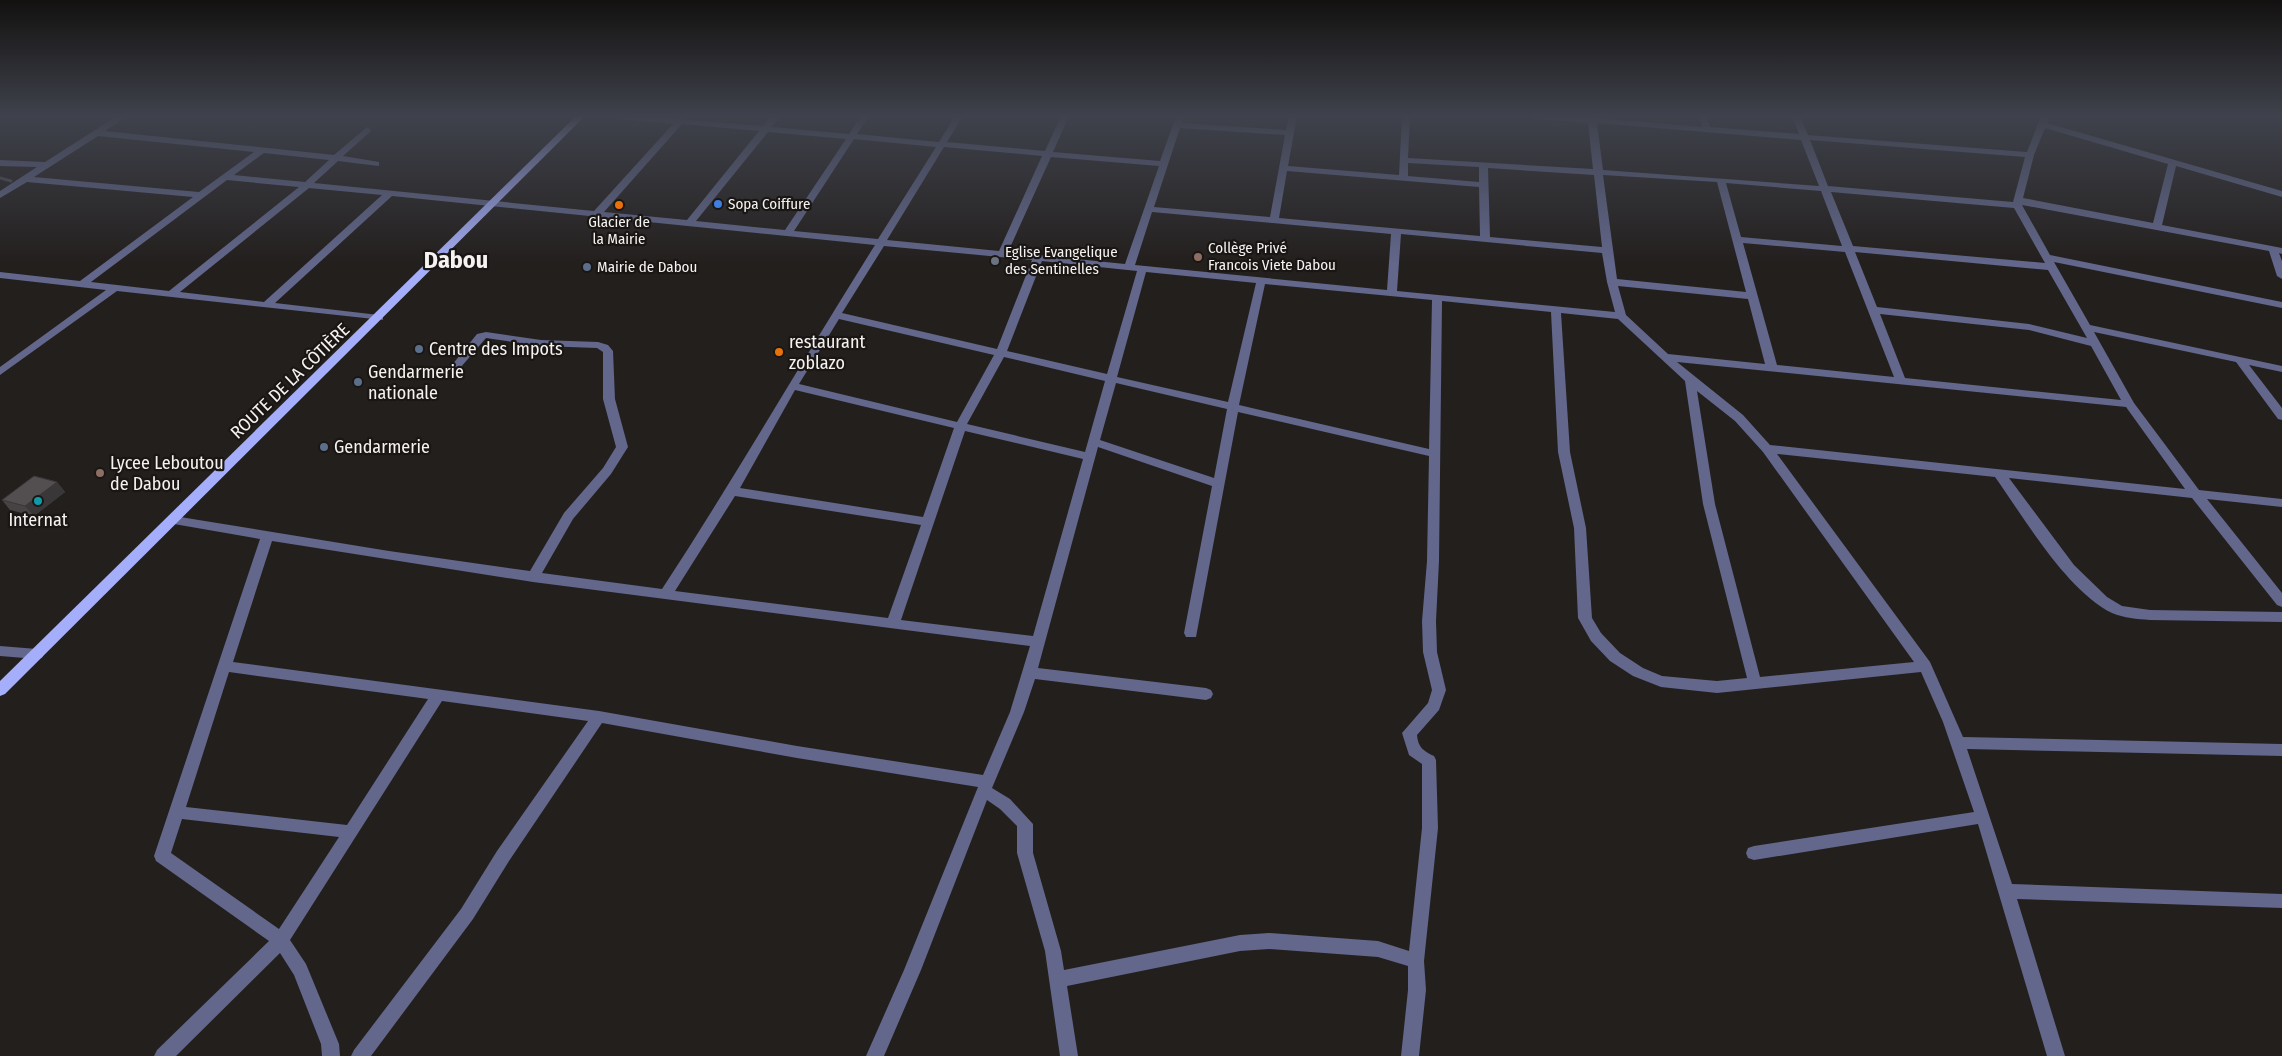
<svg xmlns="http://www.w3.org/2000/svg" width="2282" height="1056" viewBox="0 0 2282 1056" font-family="'Fira Sans Condensed',sans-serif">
  <rect width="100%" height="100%" fill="#231f1d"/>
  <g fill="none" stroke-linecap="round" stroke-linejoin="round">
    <!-- stream -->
    <path stroke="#4a4e5a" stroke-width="3" d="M 0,178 L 11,181"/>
    <!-- street -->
    <g fill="#62678b" fill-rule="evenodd">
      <path d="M 117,116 L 127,116 L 105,131 L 334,155 L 367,127 L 371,130 L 370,132 L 343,156 L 379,162 L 379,166 L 338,161 L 314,183 L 594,211 L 673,124 L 617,119 L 613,116 L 678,119 L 680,116 L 686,116 L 686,120 L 763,126 L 771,116 L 780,116 L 772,127 L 849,134 L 861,116 L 869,116 L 857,134 L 939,142 L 955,116 L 963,116 L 947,142 L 1045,151 L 1061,116 L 1069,116 L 1053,152 L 1160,161 L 1176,116 L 1184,116 L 1182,123 L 1286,130 L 1289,116 L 1297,116 L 1288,166 L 1399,175 L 1402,116 L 1410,116 L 1408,158 L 1593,169 L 1588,123 L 1535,119 L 1531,116 L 1596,116 L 1596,118 L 1702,127 L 1699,116 L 1707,116 L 1710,127 L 1799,134 L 1792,116 L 1800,116 L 1808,135 L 2027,152 L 2041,116 L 2049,116 L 2047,123 L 2282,191 L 2282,197 L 2176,166 L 2162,225 L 2282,248 L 2282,254 L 2279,253 L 2282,261 L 2282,279 L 2277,276 L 2269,251 L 2022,205 L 2050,255 L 2282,302 L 2282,308 L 2054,262 L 2090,325 L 2282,366 L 2282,372 L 2249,365 L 2282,408 L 2282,420 L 2278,419 L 2236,362 L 2094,332 L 2134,403 L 2199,490 L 2282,499 L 2282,507 L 2207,499 L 2282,593 L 2282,607 L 2277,605 L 2192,498 L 2009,478 L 2074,565 L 2107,597 L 2122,606 L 2150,610 L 2282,612 L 2282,622 L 2150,620 C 2137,619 2124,618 2112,613 C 2066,590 2025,519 1995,477 L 1777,454 L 1930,662 L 1963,737 L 2282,744 L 2282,756 L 1967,749 L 2012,884 L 2282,894 L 2282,908 L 2017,899 L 2065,1056 L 2047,1056 L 1978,824 L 1754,860 L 1748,858 L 1746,853 L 1748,848 L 1754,846 L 1974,812 L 1943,722 L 1921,672 L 1717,693 L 1661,687 L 1633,676 L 1610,661 L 1591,641 L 1578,618 L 1574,528 L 1558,452 L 1551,312 L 1442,301 L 1439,561 L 1436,621 L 1437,652 L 1446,690 L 1439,710 L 1417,735 C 1418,747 1423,751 1434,756 L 1436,760 L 1438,828 L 1424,961 L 1426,990 L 1419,1056 L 1401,1056 L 1408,990 L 1408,966 L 1378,957 L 1269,949 L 1240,951 L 1067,986 L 1078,1056 L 1060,1056 L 1045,951 L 1017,853 L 1017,826 L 1000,809 L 987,800 L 921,970 L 884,1056 L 866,1056 L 904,970 L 978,787 L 797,758 L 602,723 L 509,861 L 473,919 L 371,1056 L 351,1056 L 354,1050 L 461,909 L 497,851 L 588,721 L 442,701 L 290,940 L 306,964 L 339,1044 L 340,1056 L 322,1056 L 321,1044 L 294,975 L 280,953 L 176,1056 L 154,1056 L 157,1050 L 269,941 L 156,861 L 154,856 L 260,539 L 174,524 L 170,523 L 168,520 L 170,517 L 174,516 L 389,551 L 530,571 L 564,513 L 603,468 L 616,447 L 603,399 L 603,352 L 597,348 L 541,346 L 486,338 L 461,367 L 453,367 L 452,365 L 477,334 L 486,332 L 541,340 L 598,342 L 608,345 L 613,351 L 615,399 L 628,447 L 611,474 L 573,519 L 542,573 L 662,589 C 736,476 803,359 875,245 L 392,196 L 275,303 L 379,315 L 383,316 L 383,320 L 117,291 L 0,375 L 0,367 L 106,290 L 0,278 L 0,272 L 80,281 L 193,197 L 27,182 L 0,198 L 0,191 L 37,167 L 0,166 L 0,160 L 45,162 ZM 1597,123 L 1801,140 L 1819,186 L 1603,170 ZM 682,124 L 759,131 L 687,220 L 604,212 ZM 1180,128 L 1285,135 L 1270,217 L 1154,207 ZM 2045,128 L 2168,164 L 2153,223 L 2023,198 L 2034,155 ZM 768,132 L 846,139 L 785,230 L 696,221 ZM 98,136 L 254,152 L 199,192 L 34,177 ZM 854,139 L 936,147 L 878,239 L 794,231 ZM 1810,140 L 2025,157 L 2013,202 L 1828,186 ZM 944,147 L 1042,156 L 999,251 L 887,240 ZM 264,153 L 329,160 L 305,182 L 234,175 ZM 1051,157 L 1159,166 L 1125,264 L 1008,252 ZM 1408,163 L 1479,167 L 1479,182 L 1408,176 ZM 1488,168 L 1594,175 L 1602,247 L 1490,237 ZM 1287,171 L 1479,187 L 1480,236 L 1279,218 ZM 1603,175 L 1717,182 L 1746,292 L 1617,279 ZM 227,180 L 299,187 L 169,291 L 91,282 ZM 1726,183 L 1821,191 L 1842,246 L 1741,237 ZM 309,188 L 382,195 L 264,302 L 180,292 ZM 1831,192 L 2014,208 L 2045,263 L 1853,246 ZM 1152,212 L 1391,234 L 1387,290 L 1135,265 ZM 1401,234 L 1602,253 L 1607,282 L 1615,312 L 1397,291 ZM 1743,243 L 1845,252 L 1894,377 L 1777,365 ZM 884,246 L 1032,260 L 997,349 L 842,313 ZM 1855,252 L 2048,270 L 2087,338 L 2029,324 L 1877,307 ZM 1042,261 L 1137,271 L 1107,374 L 1007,351 ZM 1146,272 L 1256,283 L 1228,402 L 1117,377 ZM 1265,284 L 1432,300 L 1429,449 L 1239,405 ZM 1618,286 L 1748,299 L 1765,364 L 1668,354 L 1626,315 ZM 1561,313 L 1618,319 L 1685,381 L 1703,504 L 1747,678 L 1717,681 L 1662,676 L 1643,668 L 1620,653 L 1601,633 L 1592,618 L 1586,528 L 1570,452 ZM 1880,314 L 2029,330 L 2091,346 L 2121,400 L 1905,378 ZM 839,319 L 994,355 L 957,422 L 799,384 ZM 1004,357 L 1105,381 L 1085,452 L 967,424 ZM 1677,362 L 2126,407 L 2185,489 L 1770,445 L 1743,415 ZM 1116,383 L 1227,409 L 1214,478 L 1100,440 ZM 795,390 L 954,428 L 923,517 L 740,488 ZM 1697,391 L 1735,421 L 1763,452 L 1914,662 L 1760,677 L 1715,504 ZM 1238,412 L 1429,456 L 1427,561 L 1422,621 L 1423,652 L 1432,690 L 1428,703 L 1402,733 L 1409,755 L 1422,764 L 1422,828 L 1409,951 L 1378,941 L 1269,933 L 1240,935 L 1064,970 L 1061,951 L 1033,853 L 1033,824 L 1010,799 L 992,788 L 1024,712 L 1035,679 L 1206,700 L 1211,698 L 1213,694 L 1211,690 L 1206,688 L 1038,668 L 1098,447 L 1212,486 L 1184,633 L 1186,637 L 1196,637 ZM 965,431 L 1083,459 L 1033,636 L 901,620 ZM 735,496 L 921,525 L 888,618 L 675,591 ZM 272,541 L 533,582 L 1030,646 L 1010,712 L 983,775 L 797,746 L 599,711 L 233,662 ZM 229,672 L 428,699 L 347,825 L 186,807 ZM 182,819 L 339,837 L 279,929 L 171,853 Z"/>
      <path d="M 0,646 L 37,649 L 42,650 L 44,654 L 42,658 L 37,659 L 0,656 Z"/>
    </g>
    <!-- primary -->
    <path fill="#a5aefa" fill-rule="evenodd" d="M 576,116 L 585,116 L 5,694 L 0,696 L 0,681 Z"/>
  </g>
  <!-- wall -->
  <path fill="#474345" d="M 57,482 L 65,492 L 34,516 L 10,510 L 2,500 Z"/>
  <!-- shaded-wall -->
  <path fill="#3a3738" d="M 57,482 L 65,492 L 34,516 L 25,506 Z"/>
  <!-- building -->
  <path fill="#534e50" stroke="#3a3738" d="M 34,476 L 57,482 L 25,506 L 2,500 Z"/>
  <!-- sky -->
  <linearGradient id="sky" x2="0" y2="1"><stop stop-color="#131110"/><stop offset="0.44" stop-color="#3f424c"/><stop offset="1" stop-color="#3f424c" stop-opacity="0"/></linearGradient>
  <rect width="2282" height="264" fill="url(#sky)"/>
  <!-- markers -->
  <circle fill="#3f7fe0" stroke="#1a1614" stroke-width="2" cx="718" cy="204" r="5"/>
  <g fill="#e8710a" stroke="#1a1614" stroke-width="2">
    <circle cx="619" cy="205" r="5"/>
    <circle cx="779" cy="352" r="5"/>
  </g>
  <g fill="#8d6e63" stroke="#1a1614" stroke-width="2">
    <circle cx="1198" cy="257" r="5"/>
    <circle cx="100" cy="473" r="5"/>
  </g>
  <circle fill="#6b7280" stroke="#1a1614" stroke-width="2" cx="995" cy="261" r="5"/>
  <g fill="#5c6f8a" stroke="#1a1614" stroke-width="2">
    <circle cx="587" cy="267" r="5"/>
    <circle cx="419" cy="349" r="5"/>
    <circle cx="358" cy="382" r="5"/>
    <circle cx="324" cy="447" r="5"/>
  </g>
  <circle fill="#0f9aa8" stroke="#1a1614" stroke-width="2" cx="38" cy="501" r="5"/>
  <g text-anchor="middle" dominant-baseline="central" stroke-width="4.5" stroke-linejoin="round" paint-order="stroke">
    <!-- far-poi labels -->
    <g font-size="15" fill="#f5f3f1" stroke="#1a1614" text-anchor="start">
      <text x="728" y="204">Sopa Coiffure</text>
      <text x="619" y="222" text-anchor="middle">Glacier de<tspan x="619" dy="17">la Mairie</tspan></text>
      <text x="1208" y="248">Collège Privé<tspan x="1208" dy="17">Francois Viete Dabou</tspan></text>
      <text x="1005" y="252">Eglise Evangelique<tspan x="1005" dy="17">des Sentinelles</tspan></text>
      <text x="597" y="267">Mairie de Dabou</text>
    </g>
    <!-- poi labels -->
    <g font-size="18" fill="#f5f3f1" stroke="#1a1614" text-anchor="start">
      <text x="789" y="342">restaurant<tspan x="789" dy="21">zoblazo</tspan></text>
      <text x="429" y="349">Centre des Impots</text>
      <text x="368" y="372">Gendarmerie<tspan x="368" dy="21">nationale</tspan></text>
      <text x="334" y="447">Gendarmerie</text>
      <text x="110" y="463">Lycee Leboutou<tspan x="110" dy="21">de Dabou</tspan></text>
      <text x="38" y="520" text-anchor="middle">Internat</text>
    </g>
    <!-- street labels -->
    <g font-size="18" fill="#f5f3f1" stroke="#1a1614">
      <text transform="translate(290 381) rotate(-44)">ROUTE DE LA CÔTIÈRE</text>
    </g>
    <!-- far-town labels -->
    <g font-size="24" font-weight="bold" fill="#f5f3f1" stroke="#1a1614">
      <text x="456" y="260">Dabou</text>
    </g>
  </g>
</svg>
